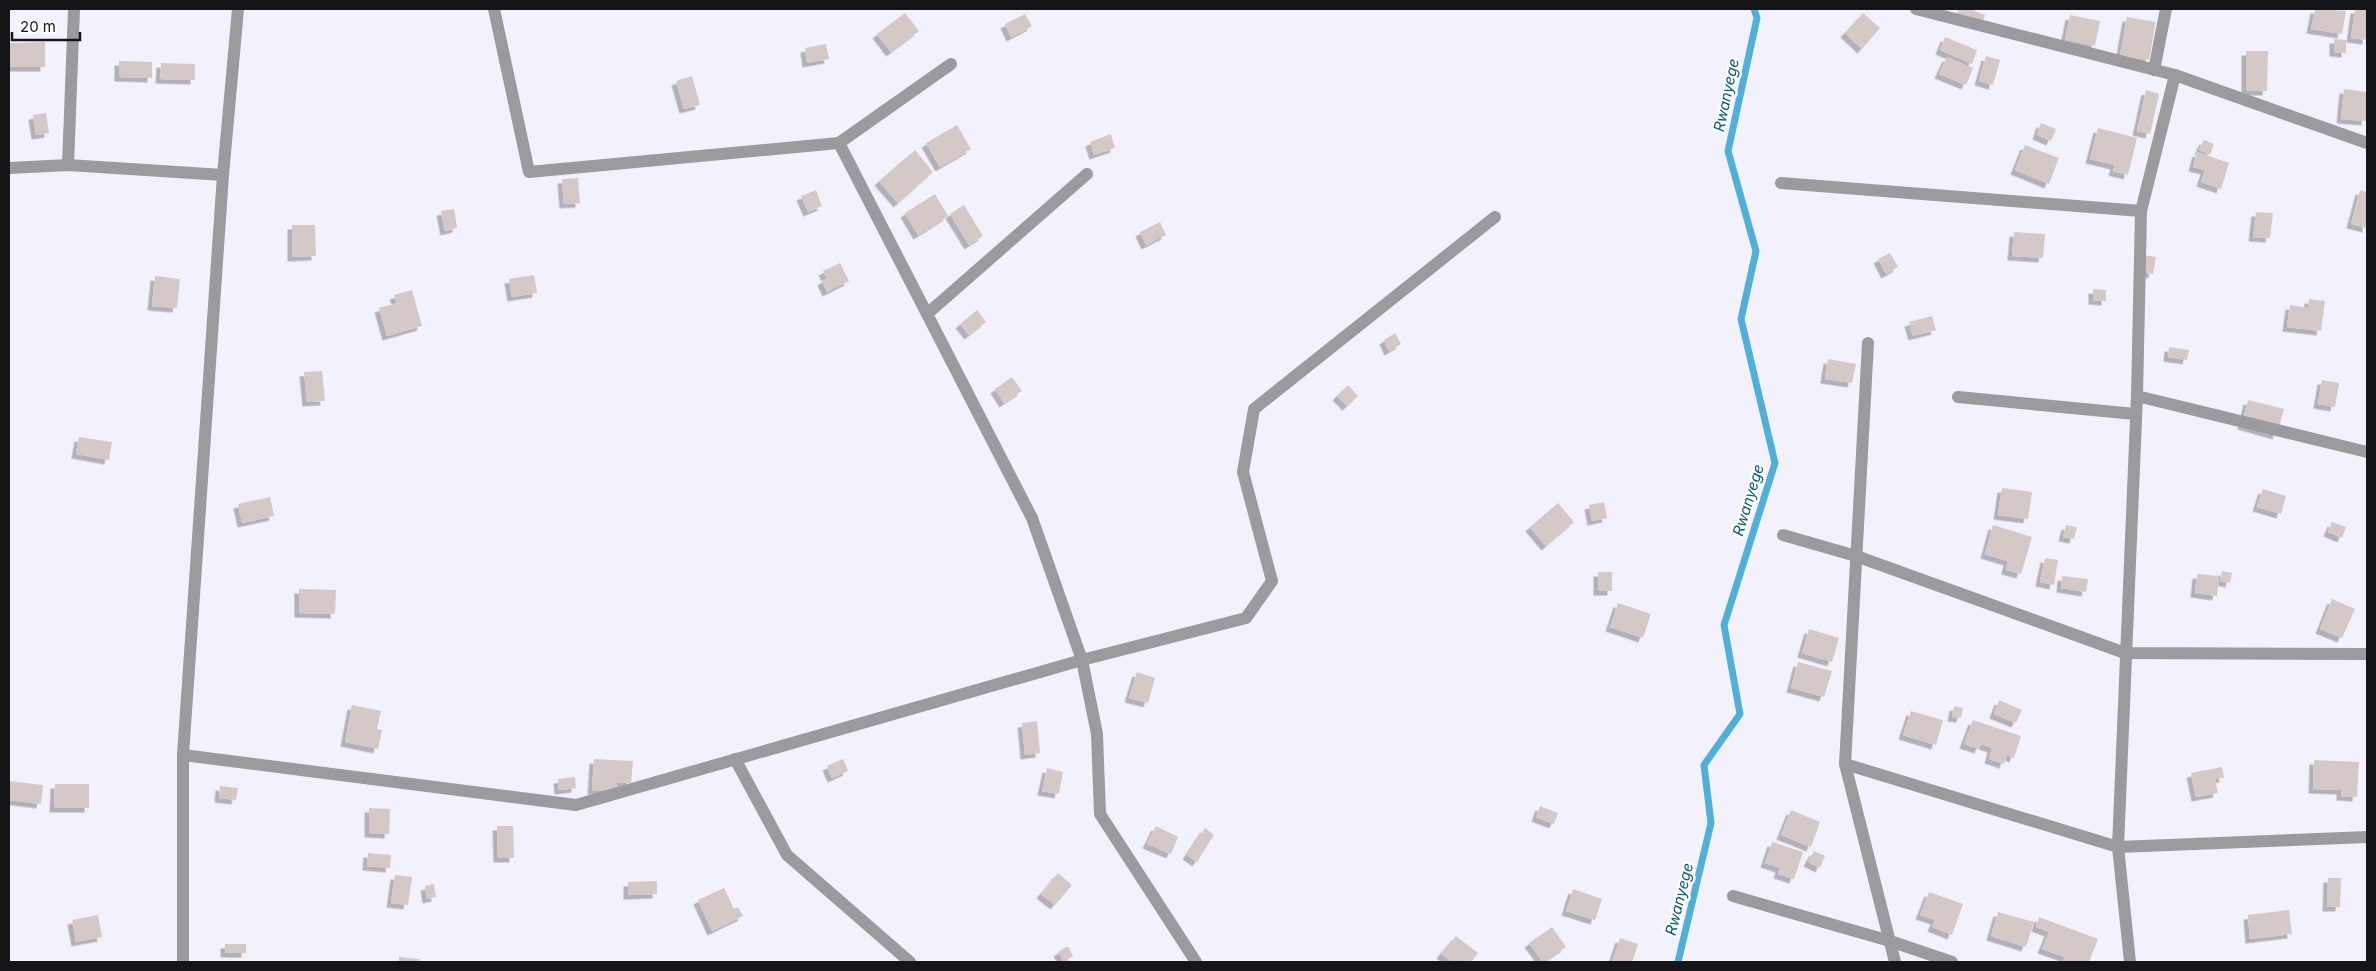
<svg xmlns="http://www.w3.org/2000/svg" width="2376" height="971" viewBox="0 0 2376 971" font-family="Inter,sans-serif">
  <defs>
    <filter id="shadow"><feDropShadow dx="-4.5" dy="4.5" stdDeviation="0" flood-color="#0004"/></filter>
  </defs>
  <rect width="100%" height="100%" fill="#f3f2fc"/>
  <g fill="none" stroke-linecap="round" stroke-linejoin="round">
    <!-- stream -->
    <path stroke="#50b0d8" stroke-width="7" d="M 1678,962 L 1711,823 L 1704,765 L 1740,714 L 1724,625 L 1775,463 L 1741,319 L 1756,251 L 1728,151 L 1757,18 L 1754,9"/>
  </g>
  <!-- building -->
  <g fill="#d5c9c8" filter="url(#shadow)">
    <path d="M 1959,9 L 1970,9 L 1985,15 L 1981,26 L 1956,16 Z"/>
    <path d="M 2315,9 L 2346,11 L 2342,34 L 2311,29 Z"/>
    <path d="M 2355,9 L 2367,9 L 2367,40 L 2351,38 Z"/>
    <path d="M 905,13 L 919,31 L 891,52 L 877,34 Z"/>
    <path d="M 1863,13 L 1880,28 L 1862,49 L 1845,33 Z"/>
    <path d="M 1025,14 L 1032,26 L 1011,37 L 1005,24 Z"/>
    <path d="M 2070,15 L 2100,21 L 2095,46 L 2065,40 Z"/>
    <path d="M 2127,17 L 2156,22 L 2149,60 L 2120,56 Z"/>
    <path d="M 1945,37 L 1977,50 L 1972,64 L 1940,50 Z"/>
    <path d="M 2334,39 L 2346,40 L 2346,53 L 2334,52 Z"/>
    <path d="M 45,42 L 45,67 L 9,67 L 9,43 Z"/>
    <path d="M 826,44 L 829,59 L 807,63 L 805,48 Z"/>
    <path d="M 2246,51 L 2268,51 L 2267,91 L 2246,91 Z"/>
    <path d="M 1986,56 L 2000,60 L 1993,85 L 1979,81 Z"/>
    <path d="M 1947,57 L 1973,68 L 1966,85 L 1939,74 Z"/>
    <path d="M 119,61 L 152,62 L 152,78 L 119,77 Z"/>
    <path d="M 161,63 L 195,64 L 195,80 L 160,79 Z"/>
    <path d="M 692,76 L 700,105 L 684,109 L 676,81 Z"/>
    <path d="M 2344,89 L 2367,92 L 2366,121 L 2341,119 Z"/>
    <path d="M 2146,90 L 2159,94 L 2150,134 L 2137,131 Z"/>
    <path d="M 46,113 L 49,133 L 36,135 L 33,115 Z"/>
    <path d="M 2041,123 L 2056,129 L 2051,141 L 2037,135 Z"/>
    <path d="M 957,125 L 971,149 L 940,167 L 926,143 Z"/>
    <path d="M 2098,128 L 2137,138 L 2128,175 L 2113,171 L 2115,165 L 2090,159 Z"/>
    <path d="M 1111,134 L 1115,148 L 1094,155 L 1090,142 Z"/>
    <path d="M 2204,140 L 2214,144 L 2210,155 L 2199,150 Z"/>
    <path d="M 2025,145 L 2059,158 L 2049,184 L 2015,170 Z"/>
    <path d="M 915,150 L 933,172 L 898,203 L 879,181 Z"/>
    <path d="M 2197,152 L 2229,163 L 2221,189 L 2201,182 L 2205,170 L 2193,167 Z"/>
    <path d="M 578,178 L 580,203 L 564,204 L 562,179 Z"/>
    <path d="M 816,190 L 822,206 L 808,212 L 801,196 Z"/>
    <path d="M 2360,190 L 2367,192 L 2367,228 L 2351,224 Z"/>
    <path d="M 935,194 L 948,216 L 918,235 L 905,213 Z"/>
    <path d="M 964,205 L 983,236 L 969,245 L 950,214 Z"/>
    <path d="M 454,209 L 457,228 L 445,231 L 441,211 Z"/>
    <path d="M 2256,212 L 2273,213 L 2270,238 L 2253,237 Z"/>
    <path d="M 1160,222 L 1166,235 L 1146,245 L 1140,232 Z"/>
    <path d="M 292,225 L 315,225 L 316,256 L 292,257 Z"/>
    <path d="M 2014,232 L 2045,234 L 2043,258 L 2012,256 Z"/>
    <path d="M 1890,253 L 1898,267 L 1886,274 L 1878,259 Z"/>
    <path d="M 2144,255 L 2156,257 L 2153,274 L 2141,272 Z"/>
    <path d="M 840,263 L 849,281 L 827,292 L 822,281 L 827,278 L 823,271 Z"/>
    <path d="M 534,275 L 537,293 L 512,297 L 509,279 Z"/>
    <path d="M 155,276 L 180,279 L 177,308 L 152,306 Z"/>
    <path d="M 2093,289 L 2106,290 L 2106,301 L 2093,300 Z"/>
    <path d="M 412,290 L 422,326 L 387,336 L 379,308 L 397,303 L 394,295 Z"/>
    <path d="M 2309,299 L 2325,301 L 2321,331 L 2287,327 L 2290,305 L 2308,308 Z"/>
    <path d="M 977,310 L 986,322 L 969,335 L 960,324 Z"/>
    <path d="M 1932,316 L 1936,330 L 1913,336 L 1909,322 Z"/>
    <path d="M 1395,333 L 1401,344 L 1389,351 L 1384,340 Z"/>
    <path d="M 2169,347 L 2189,350 L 2187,360 L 2168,357 Z"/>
    <path d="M 1828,359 L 1856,364 L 1852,383 L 1825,379 Z"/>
    <path d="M 322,371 L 325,401 L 307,402 L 304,372 Z"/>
    <path d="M 1012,377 L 1022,391 L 1004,403 L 995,389 Z"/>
    <path d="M 2322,380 L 2339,383 L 2335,407 L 2318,404 Z"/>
    <path d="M 1348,385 L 1358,396 L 1347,406 L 1337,396 Z"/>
    <path d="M 2248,400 L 2284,409 L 2277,435 L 2242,425 Z"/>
    <path d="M 79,437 L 112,442 L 109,460 L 76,454 Z"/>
    <path d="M 2002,488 L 2032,492 L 2028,519 L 1998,515 Z"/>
    <path d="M 2263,489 L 2286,496 L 2281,514 L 2257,507 Z"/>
    <path d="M 270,497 L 274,516 L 242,523 L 238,504 Z"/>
    <path d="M 1604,502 L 1607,518 L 1592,521 L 1589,505 Z"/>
    <path d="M 1558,503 L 1574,522 L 1546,546 L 1530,527 Z"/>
    <path d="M 2332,522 L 2346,527 L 2342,538 L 2328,532 Z"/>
    <path d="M 1993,525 L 2032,537 L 2021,574 L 2006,570 L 2008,561 L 1985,554 Z"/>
    <path d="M 2066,525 L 2077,527 L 2074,539 L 2063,537 Z"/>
    <path d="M 2045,558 L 2058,560 L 2054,585 L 2040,582 Z"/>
    <path d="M 2222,571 L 2232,573 L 2230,583 L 2220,581 Z"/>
    <rect x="1598" y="572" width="14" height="19"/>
    <path d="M 2197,574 L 2219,576 L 2217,596 L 2195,593 Z"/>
    <path d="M 2062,576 L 2088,579 L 2086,592 L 2061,588 Z"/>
    <path d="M 299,589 L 336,590 L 335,614 L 299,613 Z"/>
    <path d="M 2332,599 L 2355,609 L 2342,638 L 2320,629 Z"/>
    <path d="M 1618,603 L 1651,614 L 1643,638 L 1610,627 Z"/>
    <path d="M 1809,629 L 1839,638 L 1832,662 L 1802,653 Z"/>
    <path d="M 1798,662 L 1832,671 L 1824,697 L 1791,688 Z"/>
    <path d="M 1137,672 L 1155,678 L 1148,703 L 1129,698 Z"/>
    <path d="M 1999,700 L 2022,710 L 2016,723 L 1994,714 Z"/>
    <path d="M 352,705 L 381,711 L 377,729 L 382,730 L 378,749 L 345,742 Z"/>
    <path d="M 1954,706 L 1963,708 L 1961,718 L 1952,717 Z"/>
    <path d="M 1911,711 L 1943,720 L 1936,745 L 1903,735 Z"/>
    <path d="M 1973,720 L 2021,736 L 2014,758 L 2007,755 L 2004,764 L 1989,759 L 1992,748 L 1981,744 L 1979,749 L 1964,744 Z"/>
    <path d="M 1037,721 L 1040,753 L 1025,755 L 1022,723 Z"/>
    <path d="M 594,759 L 633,761 L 631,783 L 617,782 L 617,792 L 592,790 Z"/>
    <path d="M 843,759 L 848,771 L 832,778 L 827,766 Z"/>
    <path d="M 2314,760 L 2359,762 L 2357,797 L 2341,796 L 2341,790 L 2313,789 Z"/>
    <path d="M 2222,767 L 2224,778 L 2215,779 L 2218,793 L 2196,797 L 2191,773 Z"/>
    <path d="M 1047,768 L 1063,772 L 1059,794 L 1042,791 Z"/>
    <path d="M 575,777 L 576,788 L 559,790 L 558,779 Z"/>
    <path d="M 9,781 L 43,785 L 41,804 L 9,800 Z"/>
    <path d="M 55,784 L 89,784 L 89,808 L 54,808 Z"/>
    <path d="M 220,786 L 238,788 L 236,800 L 219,798 Z"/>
    <path d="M 1540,806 L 1558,813 L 1554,824 L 1536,817 Z"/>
    <path d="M 369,808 L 390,809 L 389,834 L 369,833 Z"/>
    <path d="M 1791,810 L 1820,822 L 1811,847 L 1781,835 Z"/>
    <path d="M 497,826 L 513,826 L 514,858 L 498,858 Z"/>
    <path d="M 1156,826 L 1178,837 L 1171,854 L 1147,844 Z"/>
    <path d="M 1205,828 L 1214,835 L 1197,862 L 1187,855 Z"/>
    <path d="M 1772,842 L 1803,852 L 1794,879 L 1778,874 L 1780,868 L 1765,863 Z"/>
    <path d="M 1814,851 L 1825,856 L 1820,868 L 1808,862 Z"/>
    <path d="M 368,853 L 391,855 L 390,868 L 367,866 Z"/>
    <path d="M 1058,873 L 1072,885 L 1055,905 L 1041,894 Z"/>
    <path d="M 395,875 L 412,877 L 408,905 L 391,903 Z"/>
    <path d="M 2328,878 L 2341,878 L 2340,907 L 2327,907 Z"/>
    <path d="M 657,881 L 657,894 L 628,895 L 628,882 Z"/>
    <path d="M 434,884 L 436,897 L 427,899 L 425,886 Z"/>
    <path d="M 724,888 L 734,909 L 738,907 L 743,916 L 712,931 L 698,900 Z"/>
    <path d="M 1573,889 L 1602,899 L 1595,920 L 1566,911 Z"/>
    <path d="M 1929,892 L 1963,904 L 1952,935 L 1932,927 L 1935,920 L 1920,915 Z"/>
    <path d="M 2289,910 L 2292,934 L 2250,939 L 2248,915 Z"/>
    <path d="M 1998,912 L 2034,922 L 2026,947 L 1991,936 Z"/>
    <path d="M 98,915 L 102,937 L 76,942 L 72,920 Z"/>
    <path d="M 2039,917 L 2098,939 L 2089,962 L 2063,962 L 2065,957 L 2042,949 L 2049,932 L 2036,927 Z"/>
    <path d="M 1552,927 L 1566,947 L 1543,962 L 1529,943 Z"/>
    <path d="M 1456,936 L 1478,953 L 1471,962 L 1452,962 L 1441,954 Z"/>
    <path d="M 1620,938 L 1638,944 L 1632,962 L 1612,962 Z"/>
    <rect x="225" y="944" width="21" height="9"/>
    <path d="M 1068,946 L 1073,956 L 1064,962 L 1058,952 Z"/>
    <path d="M 399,957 L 420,959 L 419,962 L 399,962 Z"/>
  </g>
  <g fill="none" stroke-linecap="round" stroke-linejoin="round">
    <!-- street -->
    <g stroke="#9b9a9f" stroke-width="12">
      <path d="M 494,9 L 529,172 L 839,143 L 951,64"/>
      <path d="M 1916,9 L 2175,75 L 2367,143"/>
      <path d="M 2154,70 L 2166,9"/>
      <path d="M 839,143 L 1032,518 L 1082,660 L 1097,734 L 1100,814 L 1196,962"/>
      <path d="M 68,165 L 74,9"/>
      <path d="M 9,168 L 68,165 L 223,175"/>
      <path d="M 1781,183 L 2141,211"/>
      <path d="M 927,314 L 1087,174"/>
      <path d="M 1868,343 L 1845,764 L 1895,962"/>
      <path d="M 2137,396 L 2367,452"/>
      <path d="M 1958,397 L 2135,414"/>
      <path d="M 1783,535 L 1856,556 L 2125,653 L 2367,654"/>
      <path d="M 183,755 L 576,805 L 1082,660 L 1246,618 L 1272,581 L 1243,472 L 1254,409 L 1495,217"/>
      <path d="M 735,759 L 787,855 L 910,962"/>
      <path d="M 1845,764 L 2118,847 L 2367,837"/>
      <path d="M 1733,896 L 1890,941 L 1952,962"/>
      <path d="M 183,962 L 183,755 L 223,175 L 238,9"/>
      <path d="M 2130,962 L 2118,847 L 2137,396 L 2141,211 L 2175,75"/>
    </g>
  </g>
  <g text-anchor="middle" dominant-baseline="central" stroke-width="5" stroke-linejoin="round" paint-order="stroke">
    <!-- water labels -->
    <g font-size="15" font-style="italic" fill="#085975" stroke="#fff">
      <text transform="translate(1726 95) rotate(-78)">Rwanyege</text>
      <text transform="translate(1748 500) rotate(-73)">Rwanyege</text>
      <text transform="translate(1679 899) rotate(-76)">Rwanyege</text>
    </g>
  </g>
  <!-- border -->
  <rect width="2376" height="971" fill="none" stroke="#151418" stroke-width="20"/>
  <!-- scale -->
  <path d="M12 32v8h68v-8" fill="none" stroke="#151418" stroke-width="2.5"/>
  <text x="20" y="32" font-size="15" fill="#151418" stroke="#ffffff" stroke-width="4" paint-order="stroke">20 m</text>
</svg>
